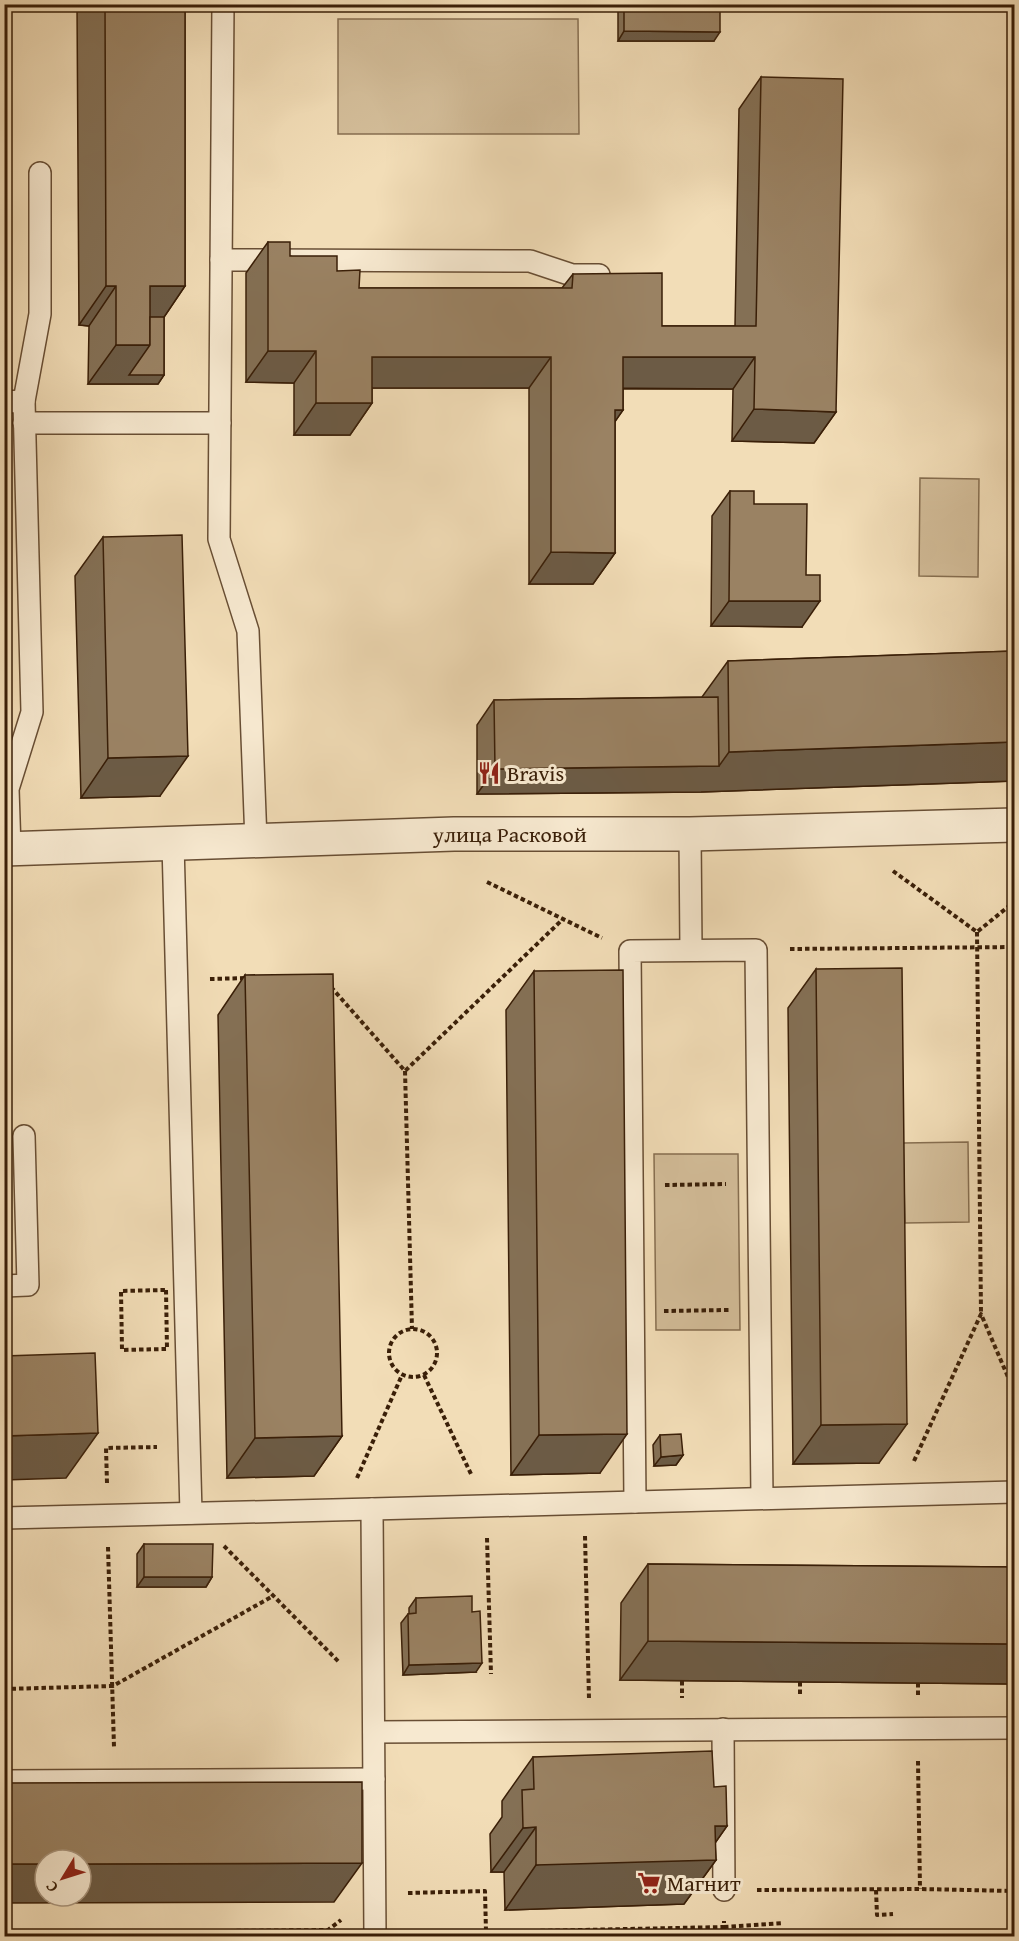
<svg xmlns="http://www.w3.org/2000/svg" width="1019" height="1941" viewBox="0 0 1019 1941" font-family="'Gentium Book Plus',serif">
  <rect width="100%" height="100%" fill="#f2ddb7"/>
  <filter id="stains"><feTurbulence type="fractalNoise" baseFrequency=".00333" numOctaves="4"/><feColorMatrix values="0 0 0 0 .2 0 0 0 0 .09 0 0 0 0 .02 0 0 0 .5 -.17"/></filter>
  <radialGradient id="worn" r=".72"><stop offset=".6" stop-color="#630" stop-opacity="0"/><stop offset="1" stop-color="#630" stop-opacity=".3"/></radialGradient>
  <!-- green -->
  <g fill="#d3bd99" stroke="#866e50" stroke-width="1.5">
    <path d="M 338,19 L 578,19 L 579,134 L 338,134 Z"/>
    <path d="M 920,478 L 979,479 L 978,577 L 919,576 Z"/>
    <path d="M 968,1142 L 969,1222 L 905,1223 L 903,1143 Z"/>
    <path d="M 654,1154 L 738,1154 L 740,1330 L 656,1330 Z"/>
  </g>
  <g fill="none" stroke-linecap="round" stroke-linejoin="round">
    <!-- lane casing -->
    <g stroke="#684e34" stroke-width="24">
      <g id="lane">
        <path d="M 223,4 L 219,539 L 248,631 L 256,841"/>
        <path d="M 221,260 L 530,261 L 572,275 L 599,275"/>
        <path d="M 24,401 L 40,314 L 40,173"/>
        <path d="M 4,402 L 24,401 L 32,712 L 8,789 L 10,849"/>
        <path d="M 24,423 L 220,423"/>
        <path d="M 690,834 L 691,950"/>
        <path d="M 173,844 L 191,1513"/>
        <path d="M 4,1286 L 28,1285 L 24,1136"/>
        <path d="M 635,1502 L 630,951 L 756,950 L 762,1498"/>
        <path d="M 4,1518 L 372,1509"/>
        <path d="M 723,1729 L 724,1890"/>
        <path d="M 374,1732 L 1014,1728"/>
        <path d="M 4,1781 L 374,1779"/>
        <path d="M 375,1936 L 372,1509 L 1014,1492"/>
      </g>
    </g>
    <!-- street casing -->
    <g stroke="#684e34" stroke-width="36">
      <g id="street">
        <path id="s1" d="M 4,849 L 454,834 L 690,834 L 1014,825"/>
      </g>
    </g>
    <!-- path -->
    <g stroke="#3a1f08" stroke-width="4" stroke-dasharray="4.5 3" stroke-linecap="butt">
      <path d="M 893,871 L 977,932 L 1014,902"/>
      <path d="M 487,882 L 602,938"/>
      <path d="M 977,932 L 981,1314"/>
      <path d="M 790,949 L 1014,947"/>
      <path d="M 210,979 L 248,978"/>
      <path d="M 331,987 L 405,1071 L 563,919"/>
      <path d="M 405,1071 L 412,1329"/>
      <path d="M 665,1185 L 726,1184"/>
      <path d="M 166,1290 L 167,1349 L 122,1350 L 121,1291 Z"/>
      <path d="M 664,1311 L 729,1310"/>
      <circle cx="413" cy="1353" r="24"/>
      <path d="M 424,1375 L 471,1474"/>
      <path d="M 914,1461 L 981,1314 L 1014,1391"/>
      <path d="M 357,1478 L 402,1375"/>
      <path d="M 107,1483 L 106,1448 L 157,1447"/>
      <path d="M 585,1536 L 589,1699"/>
      <path d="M 487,1538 L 491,1674"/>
      <path d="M 224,1546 L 339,1662"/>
      <path d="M 108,1547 L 114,1747"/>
      <path d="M 682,1681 L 682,1698"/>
      <path d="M 800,1682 L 800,1696"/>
      <path d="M 918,1683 L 918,1697"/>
      <path d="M 4,1689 L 113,1686 L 273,1596"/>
      <path d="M 918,1761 L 920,1889"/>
      <path d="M 757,1890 L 920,1889 L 1014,1891"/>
      <path d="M 876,1890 L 877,1915 L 893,1914"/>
      <path d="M 408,1893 L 485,1891 L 486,1932 L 724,1927 L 724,1921"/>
      <path d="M 724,1927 L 783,1923"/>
      <path d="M 4,1933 L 328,1930 L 341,1920"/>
    </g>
    <!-- lane -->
    <use href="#lane" stroke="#f7e9d0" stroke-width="21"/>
    <!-- street -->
    <use href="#street" stroke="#f7e9d0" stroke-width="33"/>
  </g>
  <!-- wall -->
  <g fill="#847055" stroke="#3a1f08" stroke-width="1.5">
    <path d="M 77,4 L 185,4 L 185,286 L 164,317 L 164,375 L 158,384 L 88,384 L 89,326 L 79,325 Z"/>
    <path d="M 618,4 L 720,4 L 714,41 L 618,41 Z"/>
    <path d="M 761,77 L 836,412 L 814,443 L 732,441 L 733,389 L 623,389 L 623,410 L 615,421 L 615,553 L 593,584 L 529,584 L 529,388 L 372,388 L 372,403 L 350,435 L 294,435 L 294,383 L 246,382 L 246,273 L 268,242 L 290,256 L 337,271 L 359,288 L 562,288 L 573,274 L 662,326 L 735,326 L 739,109 Z"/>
    <path d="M 730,491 L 754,504 L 802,627 L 711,626 L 712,516 Z"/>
    <path d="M 103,537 L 160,796 L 81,798 L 75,576 Z"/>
    <path d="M 1014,651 L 1014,781 L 701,792 L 477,794 L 477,725 L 494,700 L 702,697 L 728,661 Z"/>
    <path d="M 816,969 L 879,1463 L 793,1464 L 788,1008 Z"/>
    <path d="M 534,971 L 600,1473 L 511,1475 L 506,1010 Z"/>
    <path d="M 245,975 L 342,1436 L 314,1476 L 227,1478 L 218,1015 Z"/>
    <path d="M 660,1435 L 683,1455 L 676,1465 L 654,1466 L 653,1445 Z"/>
    <path d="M 144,1544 L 212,1577 L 206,1587 L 137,1587 L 137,1554 Z"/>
    <path d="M 648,1564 L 1014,1567 L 1014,1684 L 620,1680 L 621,1603 Z"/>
    <path d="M 416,1598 L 476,1672 L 403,1675 L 401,1623 L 408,1614 L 409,1614 L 409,1608 Z"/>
    <path d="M 533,1757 L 714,1787 L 727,1826 L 715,1843 L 716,1860 L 684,1904 L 505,1910 L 504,1872 L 491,1872 L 490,1834 L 502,1817 L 502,1801 Z"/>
  </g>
  <!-- shaded-wall -->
  <g fill="#6c5b45" stroke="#3a1f08" stroke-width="1.5">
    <path d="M 624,31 L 720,32 L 714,41 L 618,41 Z"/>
    <path d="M 106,286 L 116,286 L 89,326 L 79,325 Z"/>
    <path d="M 150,286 L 185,286 L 158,326 L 129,326 Z"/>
    <path d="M 116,345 L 150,345 L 164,375 L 158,384 L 88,384 Z"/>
    <path d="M 268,351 L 316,351 L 294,383 L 246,382 Z"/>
    <path d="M 372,357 L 551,357 L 529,388 L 350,388 Z"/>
    <path d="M 623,357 L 755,357 L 733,389 L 601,388 Z"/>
    <path d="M 316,403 L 372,403 L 350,435 L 294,435 Z"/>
    <path d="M 754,409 L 836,412 L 814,443 L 732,441 Z"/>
    <path d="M 615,410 L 623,410 L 601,442 Z"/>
    <path d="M 551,552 L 615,553 L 593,584 L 529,584 Z"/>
    <path d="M 729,601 L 820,601 L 802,627 L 711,626 Z"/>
    <path d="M 1014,742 L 1014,781 L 701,792 L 477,794 L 495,769 L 719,766 L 729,752 Z"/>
    <path d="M 188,756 L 160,796 L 81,798 L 108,758 Z"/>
    <path d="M 907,1424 L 879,1463 L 793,1464 L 821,1425 Z"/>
    <path d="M 98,1433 L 66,1478 L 4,1480 L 4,1436 Z"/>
    <path d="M 627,1434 L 600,1473 L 511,1475 L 539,1435 Z"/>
    <path d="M 342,1436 L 314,1476 L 227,1478 L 255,1438 Z"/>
    <path d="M 683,1455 L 676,1465 L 654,1466 L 661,1457 Z"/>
    <path d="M 144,1577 L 212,1577 L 206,1587 L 137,1587 Z"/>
    <path d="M 648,1641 L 1014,1644 L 1014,1684 L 620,1680 Z"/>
    <path d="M 482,1663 L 476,1672 L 403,1675 L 409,1665 Z"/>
    <path d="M 715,1826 L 727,1826 L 703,1860 L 716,1860 L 684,1904 L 505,1910 L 536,1865 Z"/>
    <path d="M 536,1827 L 504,1872 L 491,1872 L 523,1828 Z"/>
    <path d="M 362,1863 L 334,1902 L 4,1903 L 4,1864 L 45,1864 L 45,1896 L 81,1896 L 81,1864 Z"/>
  </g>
  <!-- building -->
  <g fill="#9a8263" stroke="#3a1f08" stroke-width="1.5">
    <path d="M 105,4 L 185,4 L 185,286 L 150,286 L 150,345 L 116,345 L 116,286 L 106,286 Z"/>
    <path d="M 624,4 L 720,4 L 720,32 L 624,31 Z"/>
    <path d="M 761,77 L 843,79 L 836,412 L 754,409 L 755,357 L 623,357 L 623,410 L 615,410 L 615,553 L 551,552 L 551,357 L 372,357 L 372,403 L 316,403 L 316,351 L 268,351 L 268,242 L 290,242 L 290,256 L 337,256 L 337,271 L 360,270 L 359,288 L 572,288 L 573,274 L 662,273 L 662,326 L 756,326 Z"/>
    <path d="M 150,317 L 164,317 L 164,375 L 129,375 L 150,345 Z"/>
    <path d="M 730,491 L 754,491 L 754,504 L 807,504 L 806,575 L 820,575 L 820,601 L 729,601 Z"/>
    <path d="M 182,535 L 188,756 L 108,758 L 103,537 Z"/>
    <path d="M 1014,651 L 1014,742 L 729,752 L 728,661 Z"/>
    <path d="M 718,697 L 719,766 L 495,769 L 494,700 Z"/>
    <path d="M 902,968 L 907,1424 L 821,1425 L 816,969 Z"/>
    <path d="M 623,970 L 627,1434 L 539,1435 L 534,971 Z"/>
    <path d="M 333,974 L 342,1436 L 255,1438 L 245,975 Z"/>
    <path d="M 95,1353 L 98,1433 L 4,1436 L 4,1356 Z"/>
    <path d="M 681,1434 L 683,1455 L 661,1457 L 660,1435 Z"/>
    <path d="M 144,1544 L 213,1544 L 212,1577 L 144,1577 Z"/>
    <path d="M 648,1564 L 1014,1567 L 1014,1644 L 648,1641 Z"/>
    <path d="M 472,1596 L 472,1612 L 480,1611 L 482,1663 L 409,1665 L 408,1614 L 416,1613 L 416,1598 Z"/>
    <path d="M 712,1751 L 714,1787 L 726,1786 L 727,1826 L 715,1826 L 716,1860 L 536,1865 L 536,1827 L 523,1828 L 522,1790 L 534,1789 L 533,1757 Z"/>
    <path d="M 362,1782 L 362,1863 L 81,1864 L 81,1860 L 45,1860 L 45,1864 L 4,1864 L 4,1783 Z"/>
  </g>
  <!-- icons -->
  <defs>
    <g id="restaurant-bare" transform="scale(1.8)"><path d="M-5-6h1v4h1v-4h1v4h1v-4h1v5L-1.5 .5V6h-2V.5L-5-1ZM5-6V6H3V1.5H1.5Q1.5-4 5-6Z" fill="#8f2418" stroke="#f7e9d0" stroke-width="2.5" paint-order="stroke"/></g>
    <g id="supermarket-bare" transform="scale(1.8)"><path d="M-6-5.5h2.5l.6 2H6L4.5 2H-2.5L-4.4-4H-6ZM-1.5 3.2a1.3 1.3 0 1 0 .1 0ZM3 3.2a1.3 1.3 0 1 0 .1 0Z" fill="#8f2418" stroke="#f7e9d0" stroke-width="2.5" paint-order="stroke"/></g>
  </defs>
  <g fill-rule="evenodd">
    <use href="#restaurant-bare" x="489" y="773"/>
    <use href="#supermarket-bare" x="649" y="1883"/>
  </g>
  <g text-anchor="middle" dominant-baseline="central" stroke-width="6" stroke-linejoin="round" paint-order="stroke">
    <!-- poi labels -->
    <g font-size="22" fill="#3a1f08" stroke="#f7e9d0" text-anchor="start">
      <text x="507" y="773">Bravis</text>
      <text x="667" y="1883">Магнит</text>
    </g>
    <!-- street labels -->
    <g font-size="22" fill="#3a1f08" stroke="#f7e9d0">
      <text stroke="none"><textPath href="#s1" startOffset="506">улица Расковой</textPath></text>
    </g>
  </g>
  <!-- margin -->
  <rect width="1019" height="1941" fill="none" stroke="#f2ddb7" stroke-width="24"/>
  <rect x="6" y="6" width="1007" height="1929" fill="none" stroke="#3a1f08" stroke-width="3"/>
  <rect x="12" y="12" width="995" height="1917" fill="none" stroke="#3a1f08" stroke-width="1.5"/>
  <!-- north arrow -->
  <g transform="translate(63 1878) rotate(232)"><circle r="28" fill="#f7e9d0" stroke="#ab9880" stroke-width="1.5"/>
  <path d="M0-4.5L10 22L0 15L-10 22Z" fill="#8f2418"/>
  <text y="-9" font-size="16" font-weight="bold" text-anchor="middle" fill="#3a1f08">С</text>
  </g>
  <rect width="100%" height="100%" filter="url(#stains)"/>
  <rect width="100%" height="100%" fill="url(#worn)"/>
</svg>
